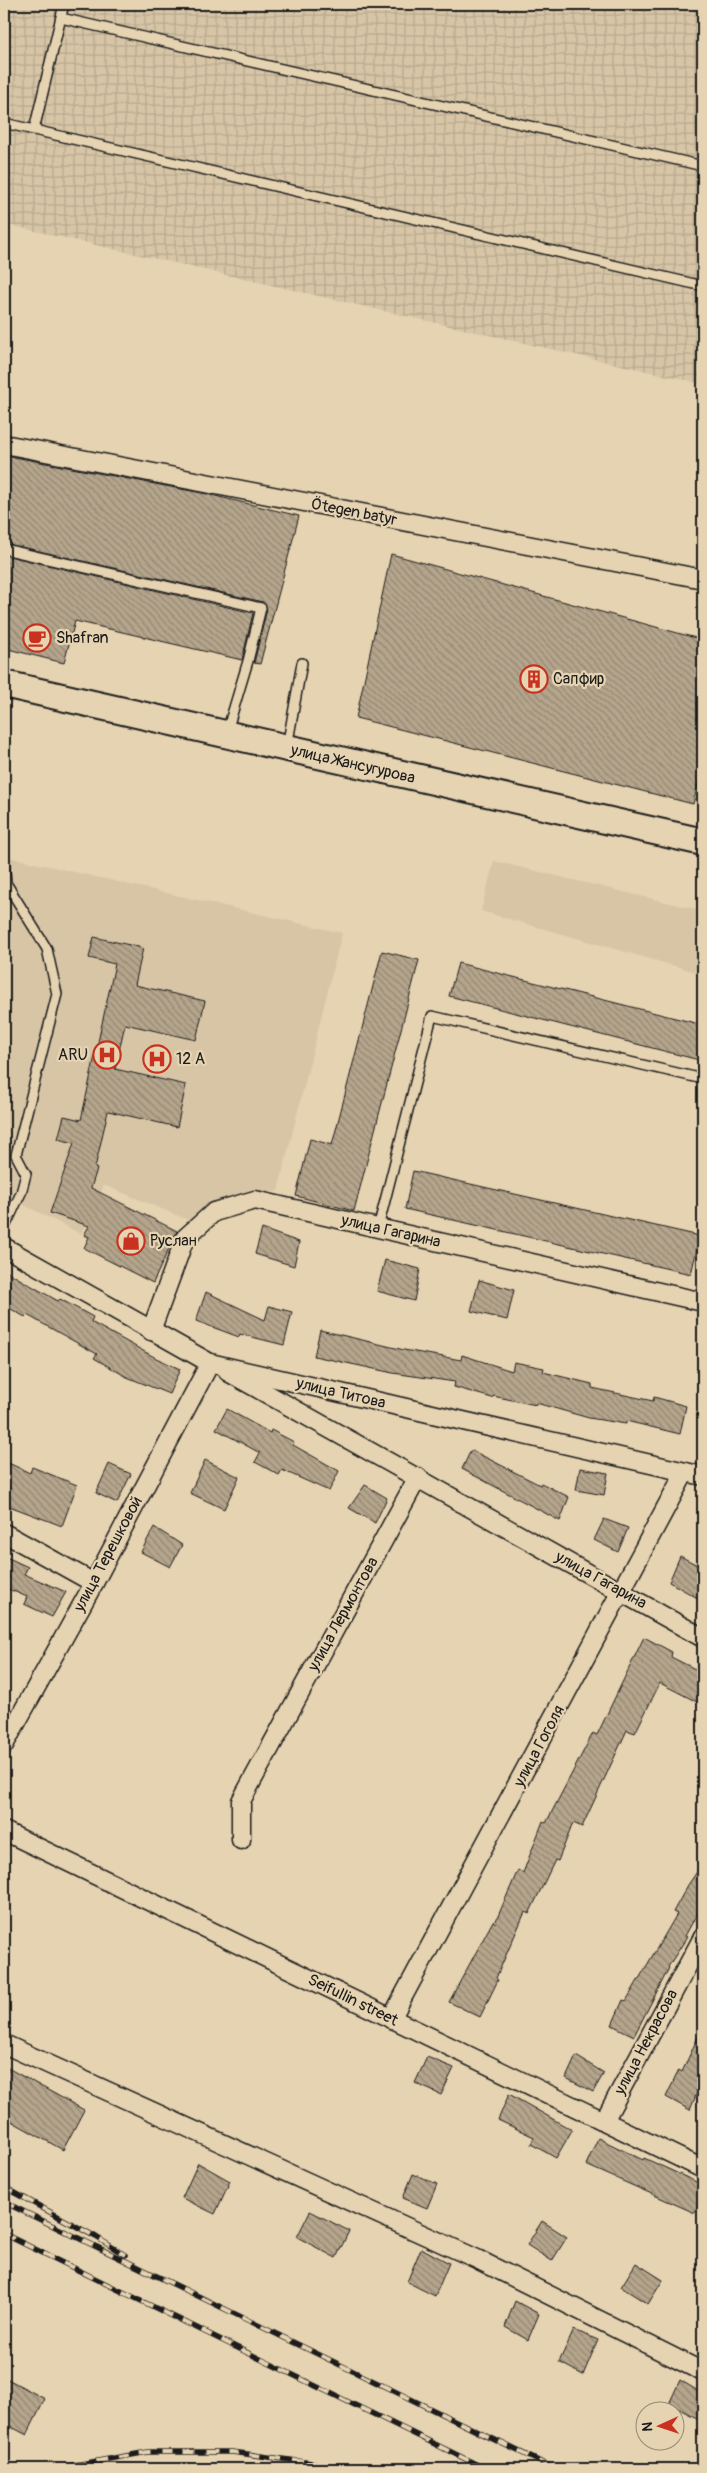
<svg xmlns="http://www.w3.org/2000/svg" width="707" height="2473" viewBox="0 0 707 2473" font-family="Pangolin,sans-serif">
  <defs>
    <pattern id="industrial-grid" width="8" height="8" patternUnits="userSpaceOnUse" patternTransform="scale(1.25)"><rect width="8" height="8" fill="#d7c5a6"/><path d="M0 4h8M4 0v8" fill="none" stroke="#b8a98e"/></pattern>
    <pattern id="building-back-hatch" width="6" height="6" patternUnits="userSpaceOnUse" patternTransform="scale(1.25)"><rect width="6" height="6" fill="#b5a58c"/><path d="M-1 5l2 2M0 0l6 6M5-1l2 2" fill="none" stroke="#928672"/></pattern>
  </defs>
  <rect width="100%" height="100%" fill="#e6d3b1"/>
  <filter id="ink" filterUnits="userSpaceOnUse"><feTurbulence type="fractalNoise" baseFrequency=".02" numOctaves="2"/><feDisplacementMap in="SourceGraphic" scale="10" xChannelSelector="R" yChannelSelector="G"/><feConvolveMatrix kernelMatrix="1 2 1 2 8 2 1 2 1" color-interpolation-filters="sRGB"/></filter>
  <g filter="url(#ink)">
    <!-- built -->
    <g fill="#d7c5a6">
      <path d="M 4,856 L 342,933 L 278,1191 L 210,1203 L 193,1222 L 104,1185 L 81,1234 L 4,1195 Z"/>
      <path d="M 494,861 L 703,911 L 703,974 L 481,911 Z"/>
    </g>
    <!-- industrial -->
    <path fill="url(#industrial-grid)" d="M 4,4 L 703,4 L 703,384 L 4,224 Z"/>
    <!-- building -->
    <g fill="url(#building-back-hatch)" stroke="#1c1c1c">
      <path d="M 4,455 L 207,494 L 299,516 L 260,664 L 254,663 L 267,609 L 263,602 L 4,543 Z"/>
      <path d="M 391,554 L 703,640 L 703,765 L 693,804 L 356,718 Z"/>
      <path d="M 4,555 L 253,613 L 242,660 L 75,621 L 64,663 L 4,648 Z"/>
      <path d="M 94,937 L 143,948 L 135,985 L 205,1001 L 196,1040 L 125,1024 L 115,1069 L 186,1085 L 177,1127 L 108,1111 L 95,1168 L 97,1169 L 91,1188 L 177,1231 L 153,1283 L 84,1248 L 89,1237 L 84,1235 L 89,1226 L 50,1213 L 74,1143 L 58,1139 L 64,1116 L 81,1120 L 115,964 L 89,958 Z"/>
      <path d="M 382,951 L 419,960 L 354,1211 L 296,1196 L 310,1139 L 332,1145 Z"/>
      <path d="M 458,963 L 703,1025 L 703,1061 L 449,996 Z"/>
      <path d="M 413,1171 L 700,1236 L 691,1274 L 405,1209 Z"/>
      <path d="M 262,1229 L 299,1242 L 294,1266 L 255,1254 Z"/>
      <path d="M 385,1260 L 420,1269 L 414,1301 L 377,1291 Z"/>
      <path d="M 4,1270 L 58,1301 L 60,1299 L 93,1317 L 91,1322 L 156,1358 L 180,1369 L 169,1394 L 127,1377 L 94,1358 L 97,1354 L 27,1315 L 25,1317 L 4,1305 Z"/>
      <path d="M 479,1280 L 514,1290 L 507,1320 L 471,1311 Z"/>
      <path d="M 206,1292 L 265,1320 L 269,1306 L 292,1312 L 284,1345 L 240,1334 L 239,1337 L 196,1321 Z"/>
      <path d="M 320,1330 L 404,1350 L 461,1360 L 462,1355 L 512,1371 L 514,1362 L 544,1368 L 543,1372 L 592,1384 L 592,1388 L 653,1401 L 654,1397 L 686,1406 L 680,1434 L 626,1421 L 626,1424 L 589,1418 L 536,1403 L 536,1405 L 493,1396 L 492,1398 L 454,1387 L 455,1382 L 393,1373 L 314,1356 Z"/>
      <path d="M 227,1409 L 270,1433 L 271,1430 L 294,1442 L 293,1445 L 339,1471 L 329,1491 L 282,1470 L 279,1475 L 255,1462 L 260,1453 L 216,1429 Z"/>
      <path d="M 471,1450 L 540,1485 L 541,1483 L 569,1497 L 560,1521 L 462,1469 Z"/>
      <path d="M 205,1460 L 239,1477 L 224,1509 L 190,1493 Z"/>
      <path d="M 4,1461 L 30,1473 L 32,1467 L 77,1485 L 62,1526 L 4,1504 Z"/>
      <path d="M 109,1464 L 131,1474 L 117,1503 L 96,1493 Z"/>
      <path d="M 580,1468 L 608,1473 L 604,1495 L 576,1490 Z"/>
      <path d="M 365,1485 L 387,1498 L 375,1523 L 349,1508 Z"/>
      <path d="M 604,1519 L 628,1528 L 618,1552 L 594,1540 Z"/>
      <path d="M 154,1527 L 182,1545 L 170,1567 L 141,1552 Z"/>
      <path d="M 4,1556 L 28,1567 L 24,1574 L 66,1592 L 52,1617 L 24,1604 L 27,1597 L 4,1587 Z"/>
      <path d="M 680,1556 L 703,1568 L 703,1601 L 669,1582 Z"/>
      <path d="M 644,1637 L 672,1652 L 671,1657 L 703,1673 L 703,1705 L 660,1683 L 635,1733 L 627,1730 L 582,1827 L 573,1823 L 558,1861 L 555,1860 L 529,1914 L 525,1912 L 496,1978 L 498,1980 L 480,2017 L 449,2002 L 493,1921 L 495,1923 L 518,1870 L 523,1873 L 543,1821 L 546,1823 L 593,1733 L 597,1735 Z"/>
      <path d="M 703,1863 L 703,1903 L 685,1936 L 687,1937 L 668,1967 L 669,1968 L 634,2036 L 612,2025 L 623,2000 L 626,2001 L 677,1914 L 673,1912 L 688,1885 Z"/>
      <path d="M 703,2026 L 703,2078 L 690,2110 L 666,2097 L 679,2070 L 682,2072 Z"/>
      <path d="M 576,2056 L 604,2073 L 593,2092 L 566,2078 Z"/>
      <path d="M 427,2057 L 454,2068 L 441,2095 L 415,2083 Z"/>
      <path d="M 4,2066 L 84,2110 L 63,2150 L 4,2117 Z"/>
      <path d="M 509,2094 L 572,2130 L 556,2158 L 531,2144 L 534,2137 L 498,2120 Z"/>
      <path d="M 598,2138 L 643,2160 L 644,2158 L 703,2185 L 703,2195 L 695,2213 L 586,2165 Z"/>
      <path d="M 198,2163 L 230,2181 L 215,2214 L 182,2198 Z"/>
      <path d="M 413,2174 L 437,2184 L 427,2208 L 403,2198 Z"/>
      <path d="M 310,2211 L 349,2231 L 336,2258 L 297,2237 Z"/>
      <path d="M 542,2221 L 567,2237 L 552,2261 L 527,2245 Z"/>
      <path d="M 421,2248 L 449,2263 L 435,2296 L 407,2282 Z"/>
      <path d="M 636,2263 L 663,2280 L 648,2304 L 621,2287 Z"/>
      <path d="M 515,2301 L 539,2314 L 528,2340 L 505,2327 Z"/>
      <path d="M 574,2330 L 598,2340 L 583,2375 L 559,2362 Z"/>
      <path d="M 4,2377 L 45,2399 L 27,2435 L 4,2423 Z"/>
      <path d="M 680,2380 L 703,2394 L 703,2411 L 699,2419 L 669,2404 Z"/>
    </g>
    <g fill="none" stroke-linecap="round" stroke-linejoin="round">
      <!-- lane casing -->
      <g stroke="#1c1c1c" stroke-width="12">
        <g id="lane">
          <path d="M 61,18 L 703,166"/>
          <path d="M 4,123 L 703,286"/>
          <path d="M 34,130 L 64,4"/>
          <path d="M 4,549 L 261,608 L 248,661 L 227,731"/>
          <path d="M 287,747 L 302,663"/>
          <path d="M 4,861 L 6,883 L 47,949 L 57,994 L 16,1155 L 26,1174 L 21,1193 L 4,1229"/>
          <path d="M 378,1228 L 432,1016 L 703,1079"/>
        </g>
      </g>
      <!-- street casing -->
      <g stroke="#1c1c1c" stroke-width="21">
        <g id="street">
          <path d="M 4,444 L 703,579"/>
          <path d="M 4,1247 L 210,1363 L 703,1476"/>
          <path d="M 151,1331 L 185,1238 L 214,1212 L 255,1200 L 703,1302"/>
          <path d="M 228,1372 L 703,1638"/>
          <path d="M 4,1533 L 94,1583"/>
          <path d="M 4,1745 L 94,1583 L 210,1363"/>
          <path d="M 4,1831 L 703,2169"/>
          <path d="M 241,1840 L 241,1801 L 418,1477"/>
          <path d="M 391,2019 L 685,1472"/>
          <path d="M 4,2044 L 477,2259 L 703,2372"/>
          <path d="M 604,2121 L 703,1937"/>
        </g>
      </g>
      <!-- primary casing -->
      <g stroke="#1c1c1c" stroke-width="30">
        <path id="primary" d="M 4,684 L 703,842"/>
      </g>
      <!-- lane -->
      <use href="#lane" stroke="#e6d3b1" stroke-width="9"/>
      <!-- street -->
      <use href="#street" stroke="#e6d3b1" stroke-width="18"/>
      <!-- primary -->
      <use href="#primary" stroke="#e6d3b1" stroke-width="26"/>
      <!-- rail casing -->
      <g stroke="#1c1c1c" stroke-width="5.5">
        <g id="rail">
          <path d="M 4,2187 L 96,2237 L 125,2255"/>
          <path d="M 4,2202 L 555,2469"/>
          <path d="M 4,2234 L 486,2469"/>
          <path d="M 53,2469 L 148,2452 L 232,2452 L 356,2469"/>
        </g>
      </g>
      <!-- rail -->
      <use href="#rail" stroke="#e6d3b1" stroke-width="4" stroke-dasharray="11" stroke-linecap="butt"/>
    </g>
  </g>
  <!-- icons -->
  <defs>
    <g id="cafe-ring" transform="scale(1.4375)"><circle r="9.5" fill="#e6d3b1" stroke="#c8321e" stroke-width="1.5"/><path d="M-5.5-4.5H6V0H3Q3 3.5 0 3.5H-2.5Q-5.5 3.5-5.5 0ZM3-3.2v2h1.7v-2ZM-6 4.5H4V6H-6Z" fill="#c8321e"/></g>
    <g id="building-ring" transform="scale(1.4375)"><circle r="9.5" fill="#e6d3b1" stroke="#c8321e" stroke-width="1.5"/><path d="M-4-6H4V6H1V3H-1V6H-4ZM-2.5-4.3h1.7v1.8h-1.7ZM.8-4.3h1.7v1.8H.8ZM-2.5-1h1.7V.8h-1.7ZM.8-1h1.7V.8H.8Z" fill="#c8321e"/></g>
    <g id="hospital-ring" transform="scale(1.4375)"><circle r="9.5" fill="#e6d3b1" stroke="#c8321e" stroke-width="1.5"/><path d="M-5-5h3v3.5h4V-5h3V5h-3V1.5h-4V5h-3Z" fill="#c8321e"/></g>
    <g id="shop-ring" transform="scale(1.4375)"><circle r="9.5" fill="#e6d3b1" stroke="#c8321e" stroke-width="1.5"/><path d="M-5-2.5h2.3a2.7 3.5 0 0 1 5.4 0H5L5.5 6h-11ZM-1.5-2.5h3a1.5 2.3 0 0 0-3 0Z" fill="#c8321e"/></g>
  </defs>
  <g fill-rule="evenodd">
    <use href="#cafe-ring" x="37" y="638"/>
    <use href="#building-ring" x="534" y="679"/>
    <use href="#hospital-ring" x="107" y="1055"/>
    <use href="#hospital-ring" x="157" y="1059"/>
    <use href="#shop-ring" x="131" y="1241"/>
  </g>
  <g text-anchor="middle" dominant-baseline="central" stroke-width="4.5" stroke-linejoin="round" paint-order="stroke">
    <!-- street labels -->
    <g font-size="16" fill="#1c1c1c" stroke="#e6d3b1">
      <text transform="translate(354 512) rotate(11)">Ötegen batyr</text>
      <text transform="translate(353 764) rotate(13)">улица Жансугурова</text>
      <text transform="translate(391 1231) rotate(13)">улица Гагарина</text>
      <text transform="translate(341 1393) rotate(13)">улица Титова</text>
      <text transform="translate(108 1554) rotate(-62)">улица Терешковой</text>
      <text transform="translate(601 1580) rotate(29)">улица Гагарина</text>
      <text transform="translate(343 1614) rotate(-61)">улица Лермонтова</text>
      <text transform="translate(539 1746) rotate(-62)">улица Гоголя</text>
      <text transform="translate(353 2000) rotate(26)">Seifullin street</text>
      <text transform="translate(646 2042) rotate(-62)">улица Некрасова</text>
    </g>
    <!-- poi labels -->
    <g font-size="16" fill="#1c1c1c" stroke="#e6d3b1" text-anchor="start">
      <text x="56" y="638">Shafran</text>
      <text x="553" y="679">Сапфир</text>
      <text x="88" y="1055" text-anchor="end">ARU</text>
      <text x="176" y="1059">12 А</text>
      <text x="150" y="1241">Руслан</text>
    </g>
  </g>
  <!-- margin -->
  <rect width="707" height="2473" fill="none" stroke="#e6d3b1" stroke-width="20"/>
  <rect x="10" y="10" width="687" height="2453" fill="none" stroke="#1c1c1c" stroke-width="2" filter="url(#ink)"/>
  <!-- north arrow -->
  <g transform="translate(660 2426) rotate(267)"><circle r="24" fill="#e6d3b1" stroke="#958a75"/>
  <path d="M0-4L9 19L0 12L-9 19Z" fill="#c8321e"/>
  <text y="-8" font-size="14" font-weight="bold" text-anchor="middle" fill="#1c1c1c">N</text>
  </g>
</svg>
